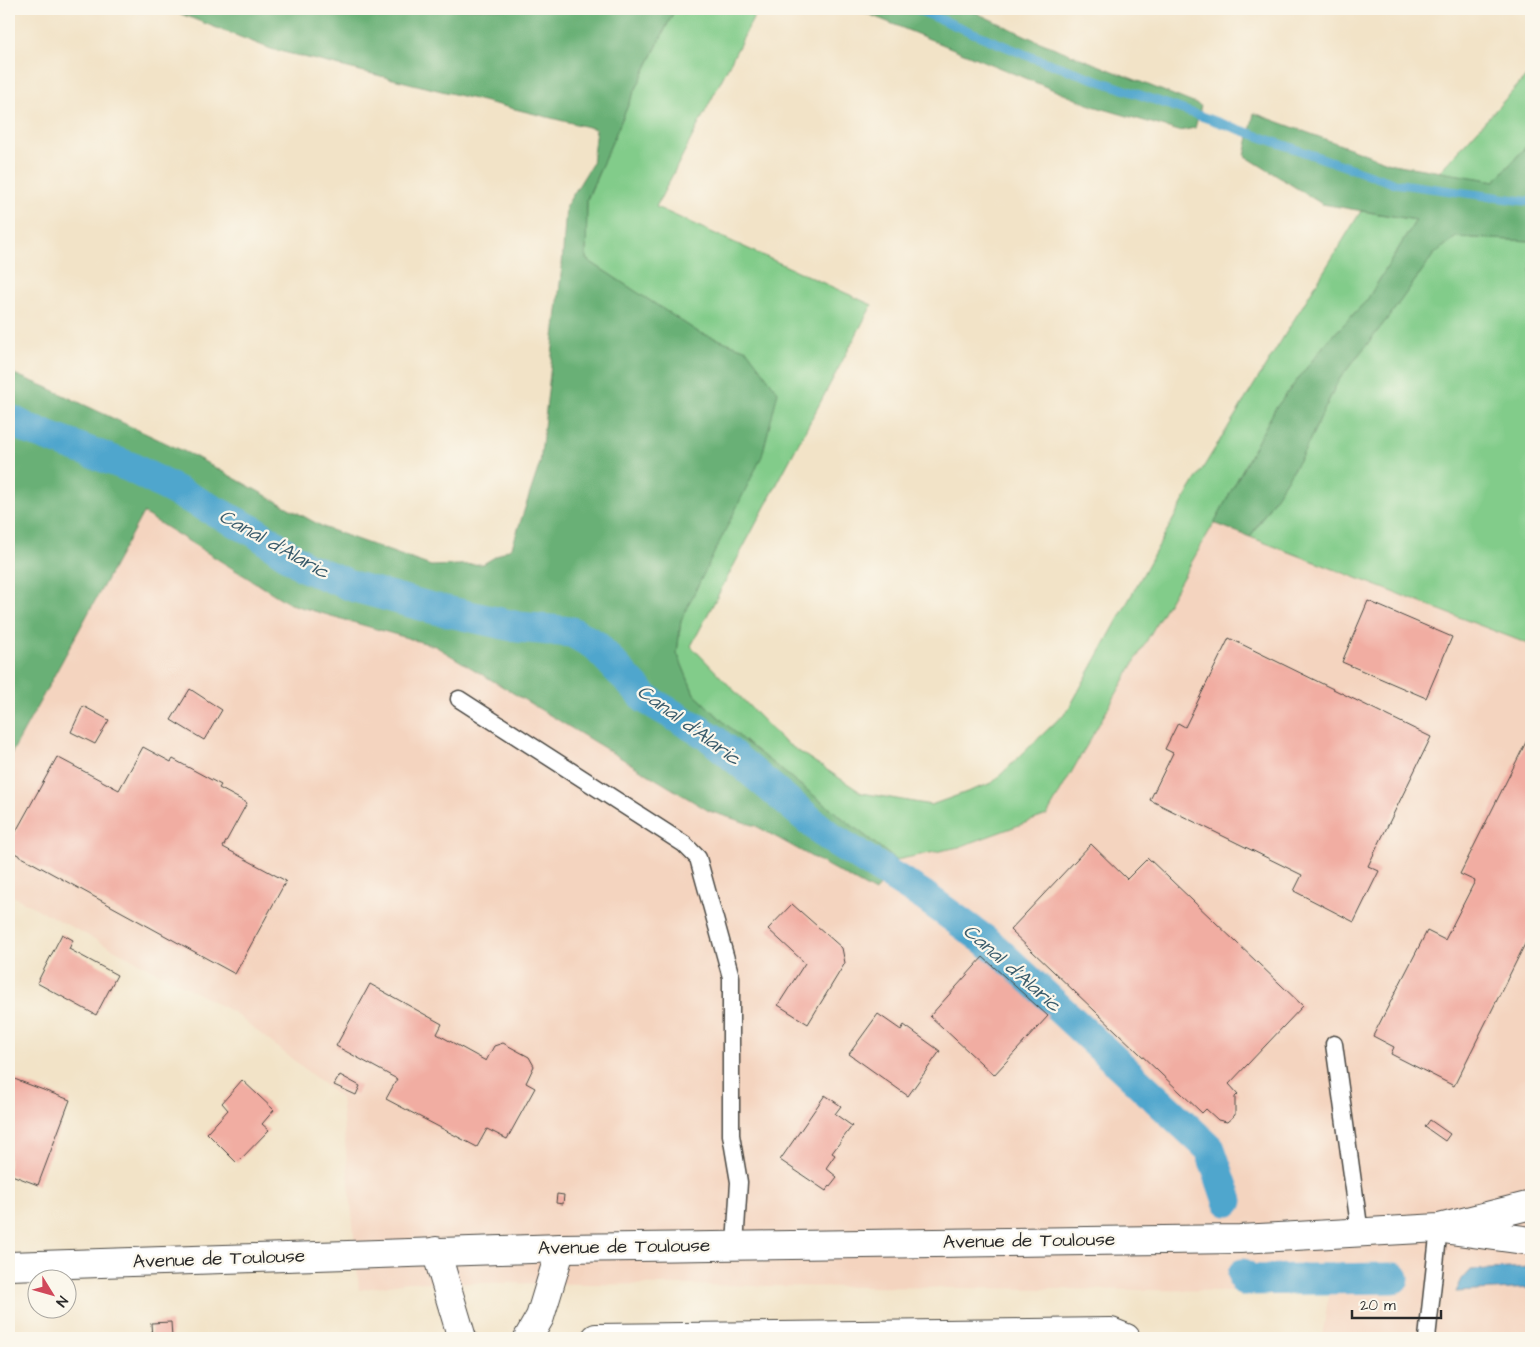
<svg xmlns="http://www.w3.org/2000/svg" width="1540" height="1347" viewBox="0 0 1540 1347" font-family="'Architects Daughter',sans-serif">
  <rect width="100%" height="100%" fill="#fbf7ec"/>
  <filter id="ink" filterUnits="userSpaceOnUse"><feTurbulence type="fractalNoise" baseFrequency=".02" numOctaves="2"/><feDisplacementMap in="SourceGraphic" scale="10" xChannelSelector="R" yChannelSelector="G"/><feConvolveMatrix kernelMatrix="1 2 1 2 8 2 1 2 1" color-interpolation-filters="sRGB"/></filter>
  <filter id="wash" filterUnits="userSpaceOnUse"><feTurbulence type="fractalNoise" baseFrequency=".0096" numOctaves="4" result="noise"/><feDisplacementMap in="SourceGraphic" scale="20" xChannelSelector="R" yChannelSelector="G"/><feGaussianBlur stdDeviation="1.12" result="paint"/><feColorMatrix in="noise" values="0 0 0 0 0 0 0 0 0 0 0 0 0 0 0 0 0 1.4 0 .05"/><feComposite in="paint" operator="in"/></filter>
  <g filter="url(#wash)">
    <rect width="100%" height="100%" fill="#f2e3c7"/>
    <!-- built -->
    <path fill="#f4d4bf" d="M 143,513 L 290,604 L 435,646 L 709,811 L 756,826 L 875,892 L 896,860 L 959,847 L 1047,815 L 1214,523 L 1531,645 L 1531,1338 L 1322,1338 L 1329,1292 L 407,1282 L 359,1290 L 341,1098 L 233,1012 L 9,894 L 9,758 Z"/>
    <!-- green -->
    <g fill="#82cc8a" stroke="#567c5a">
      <path d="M 675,9 L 758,9 L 656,207 L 872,305 L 691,646 L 783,741 L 862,793 L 931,805 L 992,783 L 1068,710 L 1190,489 L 1361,211 L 1416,220 L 1367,300 L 1325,344 L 1275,409 L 1214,523 L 1047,815 L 959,847 L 896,860 L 743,740 L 694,694 L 677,653 L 681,620 L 747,350 L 698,332 L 586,259 L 587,200 L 629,103 Z"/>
      <path d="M 1531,71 L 1531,141 L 1495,181 L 1439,172 Z"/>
      <path d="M 1456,237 L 1531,241 L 1531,645 L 1250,537 L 1303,454 L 1338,381 L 1391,314 L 1434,254 Z"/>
    </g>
    <!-- forest -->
    <g fill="#69b076" stroke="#4a6e50">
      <path d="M 168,9 L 675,9 L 629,103 L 587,199 L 586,259 L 698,332 L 747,350 L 778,392 L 762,456 L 681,620 L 677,653 L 694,694 L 743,740 L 896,860 L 875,892 L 756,826 L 709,811 L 435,646 L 290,604 L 143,513 L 9,758 L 9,372 L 46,387 L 196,457 L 325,528 L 431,566 L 483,564 L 512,547 L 540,463 L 562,266 L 566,206 L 592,164 L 596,129 L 271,49 Z"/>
      <path d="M 856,9 L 968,9 L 1035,40 L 1201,106 L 1195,128 L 1179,131 L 1093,106 Z"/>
      <path d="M 1254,113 L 1393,164 L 1495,181 L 1531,141 L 1531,241 L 1456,237 L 1434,254 L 1391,314 L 1338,381 L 1303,454 L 1250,537 L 1214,523 L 1275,409 L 1325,344 L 1367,300 L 1416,220 L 1322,204 L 1245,156 Z"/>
    </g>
    <!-- water -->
    <path fill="#50a6cd" stroke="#3e687c" d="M 1531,1267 L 1531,1288 L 1456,1292 L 1462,1279 L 1470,1270 Z"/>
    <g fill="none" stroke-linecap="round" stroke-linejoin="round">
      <!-- stream -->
      <path stroke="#50a6cd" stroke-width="9" d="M 916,9 L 1031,57 L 1393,183 L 1531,202"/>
      <!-- canal -->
      <g stroke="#50a6cd" stroke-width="31">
        <path d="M 9,419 L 28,429 L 130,467 L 257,533 L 305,567 L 355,587 L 432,608 L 518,627 L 572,632 L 595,645 L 646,699 L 709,736 L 831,838 L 924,896 L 990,944 L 1210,1149 L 1228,1201"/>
        <path d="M 1243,1274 L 1244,1280 L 1394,1278"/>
      </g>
    </g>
    <g id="blocks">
      <!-- building -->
      <g fill="#f1ada2">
        <path d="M 1368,601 L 1452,637 L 1426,698 L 1342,662 Z"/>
        <path d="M 1229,638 L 1431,737 L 1368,866 L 1379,871 L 1354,922 L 1294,891 L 1302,875 L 1150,800 L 1173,753 L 1165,749 L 1178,723 L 1185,727 Z"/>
        <path d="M 190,689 L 222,710 L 204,740 L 171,720 Z"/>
        <path d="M 83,706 L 109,720 L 95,744 L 71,732 Z"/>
        <path d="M 1531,732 L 1531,932 L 1454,1086 L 1391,1054 L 1394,1047 L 1373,1036 L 1427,931 L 1445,940 L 1475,881 L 1460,874 Z"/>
        <path d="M 143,747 L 171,762 L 173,759 L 221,785 L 219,788 L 247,803 L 223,847 L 286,881 L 235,974 L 9,850 L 9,844 L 57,757 L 119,790 Z"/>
        <path d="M 1091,844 L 1127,879 L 1148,858 L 1303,1006 L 1229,1084 L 1238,1094 L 1235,1097 L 1235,1115 L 1227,1122 L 1218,1120 L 1206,1109 L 1202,1113 L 1010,930 Z"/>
        <path d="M 792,904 L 842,948 L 845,963 L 808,1024 L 778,1005 L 805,963 L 768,929 Z"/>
        <path d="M 62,934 L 73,940 L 69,949 L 117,975 L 96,1015 L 37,983 Z"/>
        <path d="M 983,957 L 1048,1016 L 994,1075 L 930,1016 Z"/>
        <path d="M 370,984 L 442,1024 L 437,1034 L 486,1061 L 494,1046 L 503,1043 L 529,1057 L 534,1066 L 526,1083 L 535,1088 L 507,1139 L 487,1129 L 477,1147 L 386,1099 L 397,1079 L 336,1046 Z"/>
        <path d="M 878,1014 L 901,1030 L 904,1025 L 940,1051 L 908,1096 L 849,1054 Z"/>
        <path d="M 340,1075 L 360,1086 L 356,1095 L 334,1085 Z"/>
        <path d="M 9,1077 L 70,1100 L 38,1185 L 9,1174 Z"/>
        <path d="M 242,1080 L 274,1110 L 262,1124 L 269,1130 L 237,1163 L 207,1133 L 228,1110 L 222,1103 Z"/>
        <path d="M 825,1095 L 841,1106 L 835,1114 L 852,1126 L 832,1153 L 835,1155 L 826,1168 L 837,1177 L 826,1191 L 780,1160 Z"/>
        <path d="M 1430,1120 L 1450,1134 L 1445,1141 L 1425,1127 Z"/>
        <path d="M 557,1194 L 564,1195 L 563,1204 L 556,1203 Z"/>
        <path d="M 171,1322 L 172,1338 L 152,1338 L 151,1323 Z"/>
      </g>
    </g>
  </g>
  <g filter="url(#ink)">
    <use href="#blocks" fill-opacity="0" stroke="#494742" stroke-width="1"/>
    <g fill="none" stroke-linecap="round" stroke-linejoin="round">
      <!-- lane casing -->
      <g stroke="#494742" stroke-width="19">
        <g id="lane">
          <path d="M 459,699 L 684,844 L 698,858 L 731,977 L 731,1135 L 739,1182 L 735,1245"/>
          <path d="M 1334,1044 L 1360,1233"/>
          <path d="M 1427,1338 L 1439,1228"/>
        </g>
      </g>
      <!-- street casing -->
      <g stroke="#494742" stroke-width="30">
        <g id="street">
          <path d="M 436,1251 L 462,1338"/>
          <path d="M 528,1338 L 540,1317 L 561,1248"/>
          <path d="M 596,1338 L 1111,1332 L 1126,1338"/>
        </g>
      </g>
      <!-- secondary casing -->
      <g stroke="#494742" stroke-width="30">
        <g id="secondary">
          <path d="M 1450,1230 L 1531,1241"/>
          <path d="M 9,1266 L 561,1248 L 1240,1239 L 1439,1228 L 1531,1205"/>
        </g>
      </g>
      <!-- lane -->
      <use href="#lane" stroke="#fff" stroke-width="16"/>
      <!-- street -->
      <use href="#street" stroke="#fff" stroke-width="28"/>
      <!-- secondary -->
      <use href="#secondary" stroke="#fff" stroke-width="28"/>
    </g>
  </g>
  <g text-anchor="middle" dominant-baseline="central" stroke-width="4.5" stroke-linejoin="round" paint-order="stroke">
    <!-- street labels -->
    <g font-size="19" fill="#2b2b2b" stroke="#fbf7ec">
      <text transform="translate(1029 1241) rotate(-1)">Avenue de Toulouse</text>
      <text transform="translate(624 1247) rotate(-1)">Avenue de Toulouse</text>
      <text transform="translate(219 1259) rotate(-2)">Avenue de Toulouse</text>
    </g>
    <!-- water labels -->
    <g font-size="20" font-style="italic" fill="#3a5c6c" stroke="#fbf7ec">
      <text transform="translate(274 544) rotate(29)">Canal d'Alaric</text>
      <text transform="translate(689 725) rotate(36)">Canal d'Alaric</text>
      <text transform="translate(1012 968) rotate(41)">Canal d'Alaric</text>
    </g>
  </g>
  <!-- margin -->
  <rect width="1540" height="1347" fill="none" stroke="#fbf7ec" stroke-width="30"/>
  <!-- north arrow -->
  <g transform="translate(52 1294) rotate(127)"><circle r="24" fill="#fbf7ec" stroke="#a8a59f"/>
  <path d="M0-4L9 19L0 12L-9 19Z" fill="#d1495b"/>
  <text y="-8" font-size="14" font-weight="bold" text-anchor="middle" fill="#2b2b2b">N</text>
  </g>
  <!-- scale -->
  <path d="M1352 1310v8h89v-8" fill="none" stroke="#2b2b2b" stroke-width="2.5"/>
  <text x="1360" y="1310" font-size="15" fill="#2b2b2b" stroke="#fbf7ec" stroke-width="4" paint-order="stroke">20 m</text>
</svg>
